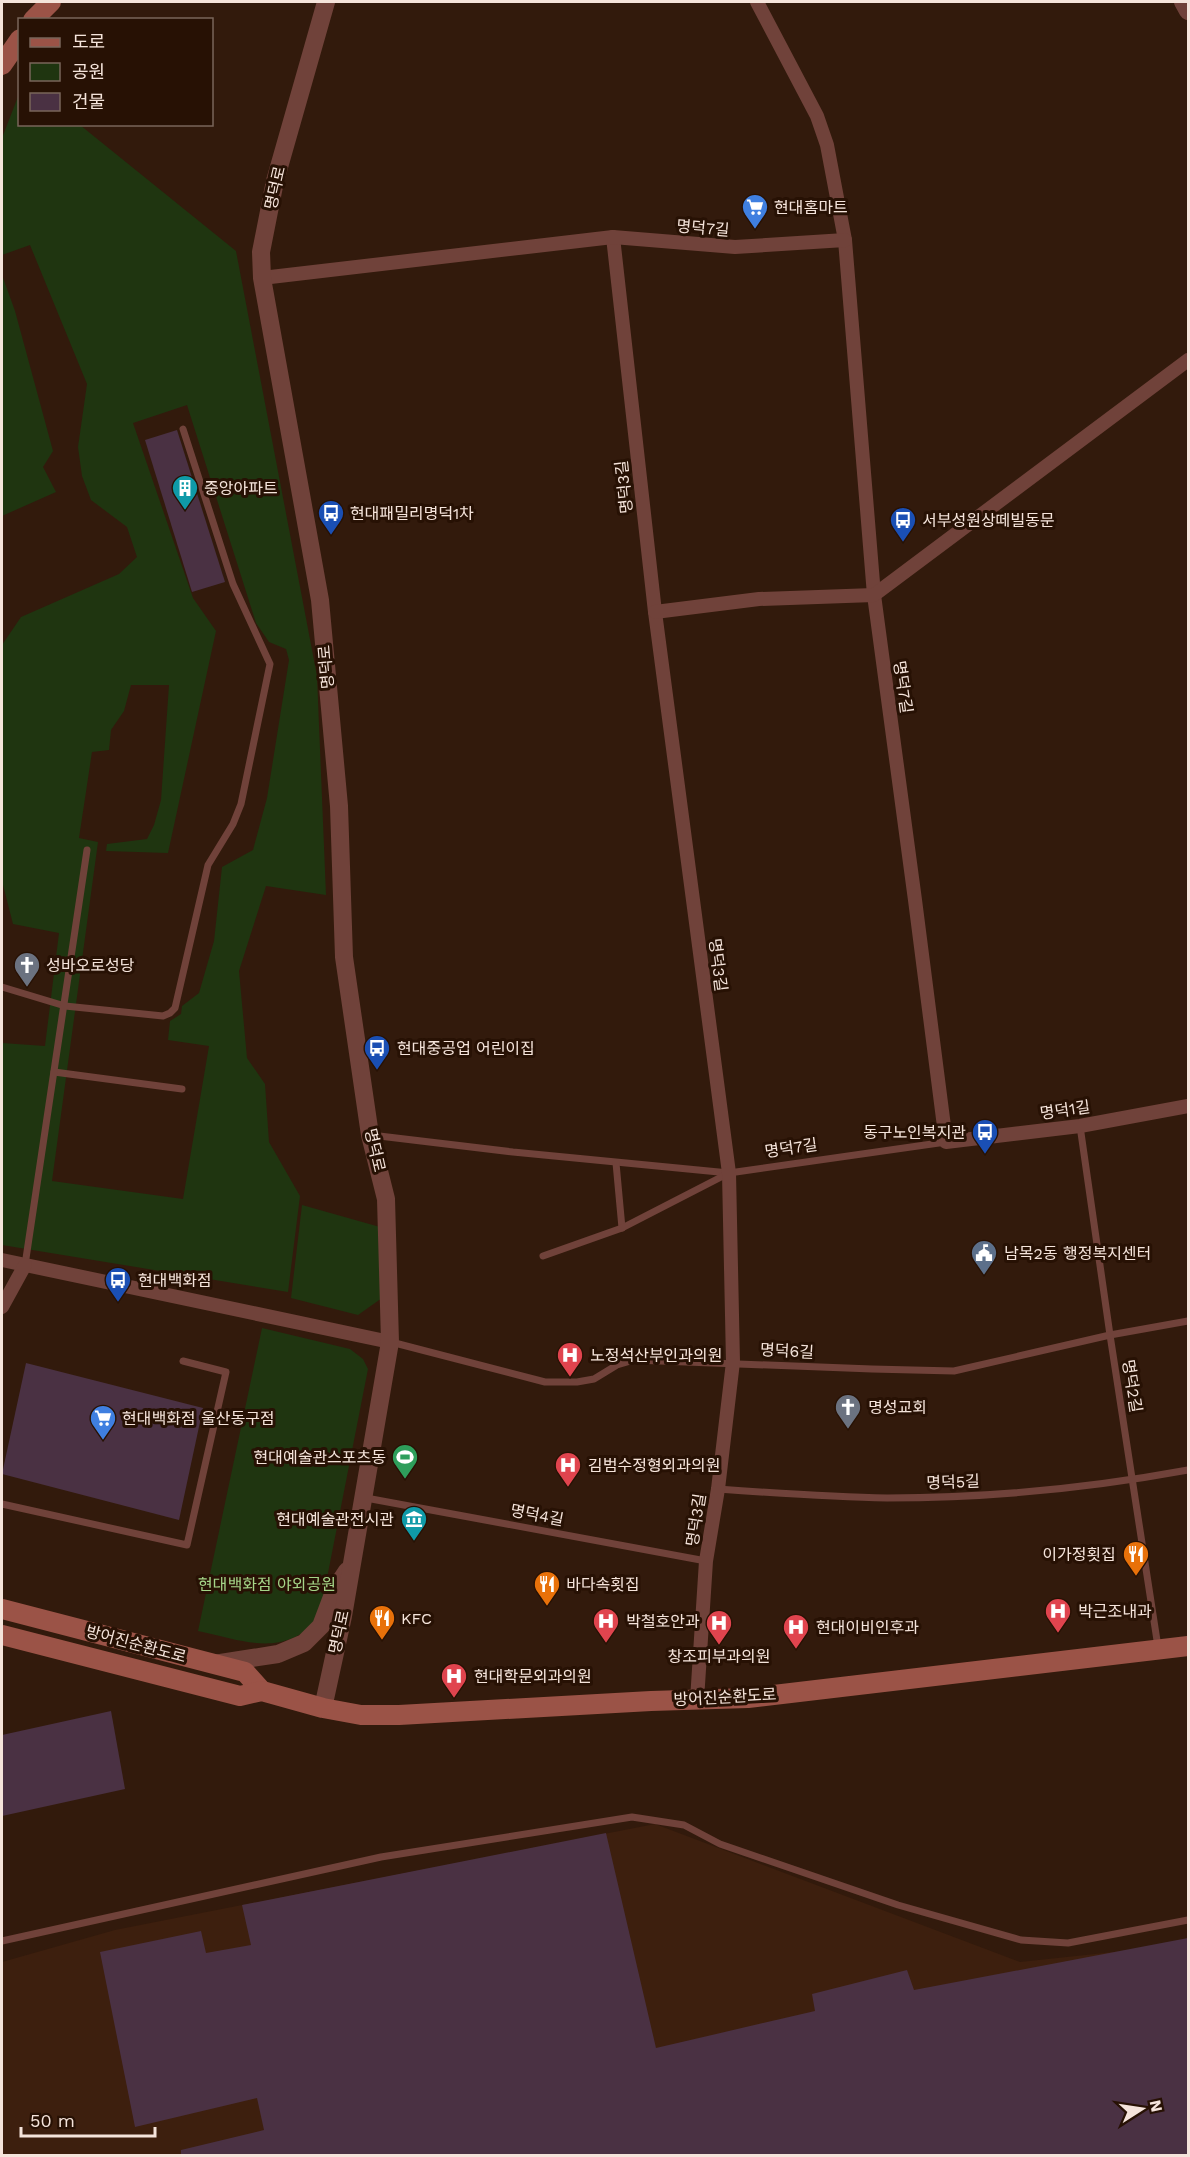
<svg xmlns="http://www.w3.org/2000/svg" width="1190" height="2157" viewBox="0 0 1190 2157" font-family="'Work Sans','Noto Sans KR',sans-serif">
  <rect width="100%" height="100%" fill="#321a0c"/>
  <!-- built -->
  <path fill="#3d1f0e" d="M 655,1824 L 1020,1962 L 1188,1944 L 1188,2155 L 2,2156 L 2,1962 L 115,1930 Z"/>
  <!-- green -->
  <g fill="#1f3510" fill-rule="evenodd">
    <path d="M 19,94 L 20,124 L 80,125 L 236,251 L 317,676 L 326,895 L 266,886 L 239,971 L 247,1058 L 265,1084 L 269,1142 L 300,1196 L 288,1292 L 2,1245 L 2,1043 L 45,1046 L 59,933 L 13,924 L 2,881 L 2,645 L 21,617 L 119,574 L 137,557 L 127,527 L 91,500 L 82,476 L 78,447 L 87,384 L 30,245 L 2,255 L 2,138 ZM 187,405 L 256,623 L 269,642 L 286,649 L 289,660 L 267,798 L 253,850 L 222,867 L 214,941 L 199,993 L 182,1006 L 181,1014 L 170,1021 L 168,1040 L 209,1046 L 183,1199 L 52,1181 L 98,842 L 79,838 L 92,752 L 109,750 L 111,730 L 124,711 L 131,685 L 169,685 L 161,800 L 154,825 L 147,839 L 107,844 L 106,851 L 168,853 L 216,631 L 193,598 L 133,423 Z"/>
    <path d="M 2,275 L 15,311 L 53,451 L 43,467 L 56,492 L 2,516 Z"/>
    <path d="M 302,1205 L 380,1227 L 382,1298 L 358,1315 L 291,1298 Z"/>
    <path d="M 262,1328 L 350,1349 L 363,1359 L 368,1369 L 319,1619 C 282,1658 245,1641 198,1631 Z"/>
  </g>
  <!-- building -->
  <g fill="#4a3143">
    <path d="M 177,430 L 225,582 L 192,592 L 145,440 Z"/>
    <path d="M 26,1363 L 203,1408 L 179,1520 L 2,1474 Z"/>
    <path d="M 111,1711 L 125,1789 L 2,1816 L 2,1735 Z"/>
    <path d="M 606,1833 L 656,2048 L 815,2011 L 812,1994 L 907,1970 L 914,1990 L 1188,1938 L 1188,2156 L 181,2156 L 181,2150 L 264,2130 L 257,2098 L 135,2127 L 100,1952 L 201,1931 L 206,1953 L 251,1945 L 242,1905 Z"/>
  </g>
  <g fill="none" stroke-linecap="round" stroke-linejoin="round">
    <!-- service -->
    <g stroke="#70423a" stroke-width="7">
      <path d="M 2,987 L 65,1006 L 163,1016 L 170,1013 L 175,1008 L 208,865 L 233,824 L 241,804 L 270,664 L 233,584 L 183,429"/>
      <path d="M 54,1072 L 182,1089"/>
      <path d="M 1080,1126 L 1110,1335 L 1158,1647"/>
      <path d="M 371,1135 L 513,1152 L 729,1173 L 946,1142"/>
      <path d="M 616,1163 L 622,1228"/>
      <path d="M 543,1256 L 622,1228 L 727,1174"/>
      <path d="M 25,1265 L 87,850"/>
      <path d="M 391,1342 L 545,1382 L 577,1382 L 594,1379 L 617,1365 L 634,1360 L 872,1369 L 954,1371 L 1110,1335 L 1188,1321"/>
      <path d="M 718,1489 C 774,1493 831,1497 887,1498 C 988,1498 1090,1488 1188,1470"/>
      <path d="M 366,1498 L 706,1561"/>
      <path d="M 2,1504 L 187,1545 L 226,1372 L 183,1361"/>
      <path d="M 2,1941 L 381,1857 L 632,1817 L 684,1825 L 720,1844 L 898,1905 L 1021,1940 L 1068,1943 L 1188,1920"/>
    </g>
    <!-- minor -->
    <g stroke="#70423a" stroke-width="14">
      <path d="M 757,2 L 817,116 L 827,145 L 845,240 L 874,595 L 915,900 L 946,1142 L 1080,1126 L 1188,1106"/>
      <path d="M 613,237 L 655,612 L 729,1173 L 733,1362 L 718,1489 L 706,1561 L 697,1700"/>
      <path d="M 262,278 L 613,237 L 735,247 L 845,240"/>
      <path d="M 655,612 L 759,599 L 874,595 L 1188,360"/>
      <path d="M 2,1260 L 390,1342"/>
      <path d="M 2,1307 L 25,1265"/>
    </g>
    <!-- tertiary -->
    <g stroke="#70423a" stroke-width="18">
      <path d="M 1183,2 L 1188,11"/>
      <path d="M 214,1664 L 278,1654 L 304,1643 L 321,1626 L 335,1589 L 347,1571"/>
      <path d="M 323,1708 L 343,1616 L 390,1342 L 386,1199 L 370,1135 L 344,957 L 339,806 L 320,600 L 262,278 L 261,252 L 275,181 L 326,2"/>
    </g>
    <!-- secondary -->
    <g stroke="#9b5347" stroke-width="20">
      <path d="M 33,20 L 51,2"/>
      <path d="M 2,65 L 20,39"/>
      <path d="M 2,1609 L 245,1672 L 262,1691"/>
      <path d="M 2,1635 L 240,1696 L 262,1691 L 323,1708 L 361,1715 L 399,1715 L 651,1701 L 748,1698 L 1188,1646"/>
    </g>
  </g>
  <!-- icons -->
  <defs>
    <g id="supermarket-pin" transform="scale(1.35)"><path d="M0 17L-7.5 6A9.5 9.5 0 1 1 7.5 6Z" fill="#3f7fe0" stroke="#271104"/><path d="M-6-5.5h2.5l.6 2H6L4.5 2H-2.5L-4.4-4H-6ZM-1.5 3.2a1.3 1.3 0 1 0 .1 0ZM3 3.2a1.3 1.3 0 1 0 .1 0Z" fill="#fff"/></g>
    <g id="building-pin" transform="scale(1.35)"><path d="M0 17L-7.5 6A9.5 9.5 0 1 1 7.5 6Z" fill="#0f9aa8" stroke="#271104"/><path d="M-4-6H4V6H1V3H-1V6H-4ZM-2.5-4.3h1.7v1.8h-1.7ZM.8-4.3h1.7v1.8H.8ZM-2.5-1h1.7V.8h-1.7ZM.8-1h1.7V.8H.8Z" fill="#fff"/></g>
    <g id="bus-pin" transform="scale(1.35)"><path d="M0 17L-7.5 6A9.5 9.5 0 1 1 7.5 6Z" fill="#1a4fb4" stroke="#271104"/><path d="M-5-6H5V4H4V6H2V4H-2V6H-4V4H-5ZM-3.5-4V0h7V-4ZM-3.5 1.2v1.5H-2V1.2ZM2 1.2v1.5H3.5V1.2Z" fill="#fff"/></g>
    <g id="church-pin" transform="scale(1.35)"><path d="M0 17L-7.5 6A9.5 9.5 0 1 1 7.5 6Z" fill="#6b7280" stroke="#271104"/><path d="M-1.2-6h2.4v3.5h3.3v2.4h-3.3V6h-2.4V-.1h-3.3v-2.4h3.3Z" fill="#fff"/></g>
    <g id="civic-pin" transform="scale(1.35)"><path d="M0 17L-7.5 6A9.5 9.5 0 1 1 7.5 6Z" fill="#5c6f8a" stroke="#271104"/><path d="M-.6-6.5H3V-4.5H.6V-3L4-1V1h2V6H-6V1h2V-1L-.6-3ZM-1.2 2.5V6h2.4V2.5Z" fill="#fff"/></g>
    <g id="hospital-pin" transform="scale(1.35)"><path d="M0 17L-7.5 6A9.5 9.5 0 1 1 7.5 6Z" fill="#e0444e" stroke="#271104"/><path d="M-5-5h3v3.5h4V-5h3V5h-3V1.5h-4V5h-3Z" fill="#fff"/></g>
    <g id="stadium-pin" transform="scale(1.35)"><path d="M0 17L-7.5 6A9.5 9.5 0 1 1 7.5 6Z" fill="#2e9e5b" stroke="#271104"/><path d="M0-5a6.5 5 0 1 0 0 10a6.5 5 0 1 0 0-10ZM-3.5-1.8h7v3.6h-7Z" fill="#fff"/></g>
    <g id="museum-pin" transform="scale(1.35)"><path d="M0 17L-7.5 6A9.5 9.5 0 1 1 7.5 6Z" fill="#0f9aa8" stroke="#271104"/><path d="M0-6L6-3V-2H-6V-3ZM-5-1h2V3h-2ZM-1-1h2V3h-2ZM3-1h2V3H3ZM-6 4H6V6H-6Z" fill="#fff"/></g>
    <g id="restaurant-pin" transform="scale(1.35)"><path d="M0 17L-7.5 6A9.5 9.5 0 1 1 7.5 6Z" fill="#e8710a" stroke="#271104"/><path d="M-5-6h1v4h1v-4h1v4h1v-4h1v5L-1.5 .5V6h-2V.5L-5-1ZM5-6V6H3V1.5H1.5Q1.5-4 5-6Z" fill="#fff"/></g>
  </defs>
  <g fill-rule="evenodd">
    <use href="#supermarket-pin" x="755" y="207"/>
    <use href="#building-pin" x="185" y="488"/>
    <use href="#bus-pin" x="331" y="513"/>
    <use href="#bus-pin" x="903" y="520"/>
    <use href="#church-pin" x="27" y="965"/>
    <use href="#bus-pin" x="377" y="1048"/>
    <use href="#bus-pin" x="985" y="1132"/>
    <use href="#civic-pin" x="984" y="1253"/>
    <use href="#bus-pin" x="118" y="1280"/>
    <use href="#hospital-pin" x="570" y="1355"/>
    <use href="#church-pin" x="848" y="1407"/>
    <use href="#supermarket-pin" x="103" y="1418"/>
    <use href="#stadium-pin" x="405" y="1457"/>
    <use href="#hospital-pin" x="568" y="1465"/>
    <use href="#museum-pin" x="414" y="1519"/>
    <use href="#restaurant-pin" x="1136" y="1554"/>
    <use href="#restaurant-pin" x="547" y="1584"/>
    <use href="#hospital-pin" x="1058" y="1611"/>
    <use href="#restaurant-pin" x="382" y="1618"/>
    <use href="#hospital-pin" x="606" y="1621"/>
    <use href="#hospital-pin" x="719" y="1623"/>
    <use href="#hospital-pin" x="796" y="1627"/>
    <use href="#hospital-pin" x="454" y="1676"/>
  </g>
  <g text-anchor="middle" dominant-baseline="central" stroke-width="6" stroke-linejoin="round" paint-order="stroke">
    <!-- street labels -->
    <g font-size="16" fill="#f5e4db" stroke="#271104">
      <text transform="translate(275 188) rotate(-77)">명덕로</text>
      <text transform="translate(703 228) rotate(5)">명덕7길</text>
      <text transform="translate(624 487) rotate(-96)">명덕3길</text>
      <text transform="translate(326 667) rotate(-95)">명덕로</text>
      <text transform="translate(903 687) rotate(82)">명덕7길</text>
      <text transform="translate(718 965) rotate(83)">명덕3길</text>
      <text transform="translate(1065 1110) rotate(-8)">명덕1길</text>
      <text transform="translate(791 1148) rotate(-8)">명덕7길</text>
      <text transform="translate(375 1150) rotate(77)">명덕로</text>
      <text transform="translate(787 1351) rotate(3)">명덕6길</text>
      <text transform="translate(1132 1386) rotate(81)">명덕2길</text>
      <text transform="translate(953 1482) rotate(-2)">명덕5길</text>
      <text transform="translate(537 1515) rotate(11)">명덕4길</text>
      <text transform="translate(696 1520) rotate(-81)">명덕3길</text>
      <text transform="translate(339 1632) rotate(-78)">명덕로</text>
      <text transform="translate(136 1644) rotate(15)">방어진순환도로</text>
      <text transform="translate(725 1697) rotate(-3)">방어진순환도로</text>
    </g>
    <!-- poi labels -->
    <g font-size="16" fill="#f5e4db" stroke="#271104" text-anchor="start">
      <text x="774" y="207">현대홈마트</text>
      <text x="204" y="488">중앙아파트</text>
      <text x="350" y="513">현대패밀리명덕1차</text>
      <text x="922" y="520">서부성원상떼빌동문</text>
      <text x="46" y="965">성바오로성당</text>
      <text x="397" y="1048">현대중공업 어린이집</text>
      <text x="966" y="1132" text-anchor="end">동구노인복지관</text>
      <text x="1004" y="1253">남목2동 행정복지센터</text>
      <text x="138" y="1280">현대백화점</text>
      <text x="590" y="1355">노정석산부인과의원</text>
      <text x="868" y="1407">명성교회</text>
      <text x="122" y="1418">현대백화점 울산동구점</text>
      <text x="386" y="1457" text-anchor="end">현대예술관스포츠동</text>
      <text x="588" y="1465">김범수정형외과의원</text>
      <text x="394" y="1519" text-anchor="end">현대예술관전시관</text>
      <text x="1116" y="1554" text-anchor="end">이가정횟집</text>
      <text x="566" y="1584">바다속횟집</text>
      <text x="1078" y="1611">박근조내과</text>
      <text x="401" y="1618">KFC</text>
      <text x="626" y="1621">박철호안과</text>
      <text x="816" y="1627">현대이비인후과</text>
      <text x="719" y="1656" text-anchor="middle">창조피부과의원</text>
      <text x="474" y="1676">현대학문외과의원</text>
    </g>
    <!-- park labels -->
    <g font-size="16" fill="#a5d588" stroke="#271104">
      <text x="267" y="1584">현대백화점 야외공원</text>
    </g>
  </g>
  <!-- border -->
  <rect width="1190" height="2157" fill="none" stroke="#f5e4db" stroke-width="6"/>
  <!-- legend -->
  <rect x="18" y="18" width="195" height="108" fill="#271104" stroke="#79655a" stroke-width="1.5"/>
  <rect x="30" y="38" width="30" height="9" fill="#9b5347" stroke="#79655a" stroke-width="1.5"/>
  <text x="72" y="48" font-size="18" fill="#f5e4db">도로</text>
  <rect x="30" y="63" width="30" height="18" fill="#1f3510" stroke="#79655a" stroke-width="1.5"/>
  <text x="72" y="78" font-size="18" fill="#f5e4db">공원</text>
  <rect x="30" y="93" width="30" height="18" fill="#4a3143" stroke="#79655a" stroke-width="1.5"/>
  <text x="72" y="108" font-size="18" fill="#f5e4db">건물</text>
  <!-- north arrow -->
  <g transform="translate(1142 2109) rotate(78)" stroke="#271104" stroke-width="4.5" paint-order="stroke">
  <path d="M0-4.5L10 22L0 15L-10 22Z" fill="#f5e4db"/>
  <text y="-9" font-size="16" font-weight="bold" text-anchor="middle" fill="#f5e4db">N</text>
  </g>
  <!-- scale -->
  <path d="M21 2127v9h134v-9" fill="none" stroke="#f5e4db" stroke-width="3"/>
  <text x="30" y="2127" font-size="18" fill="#f5e4db" stroke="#271104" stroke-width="4.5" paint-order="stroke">50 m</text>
</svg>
